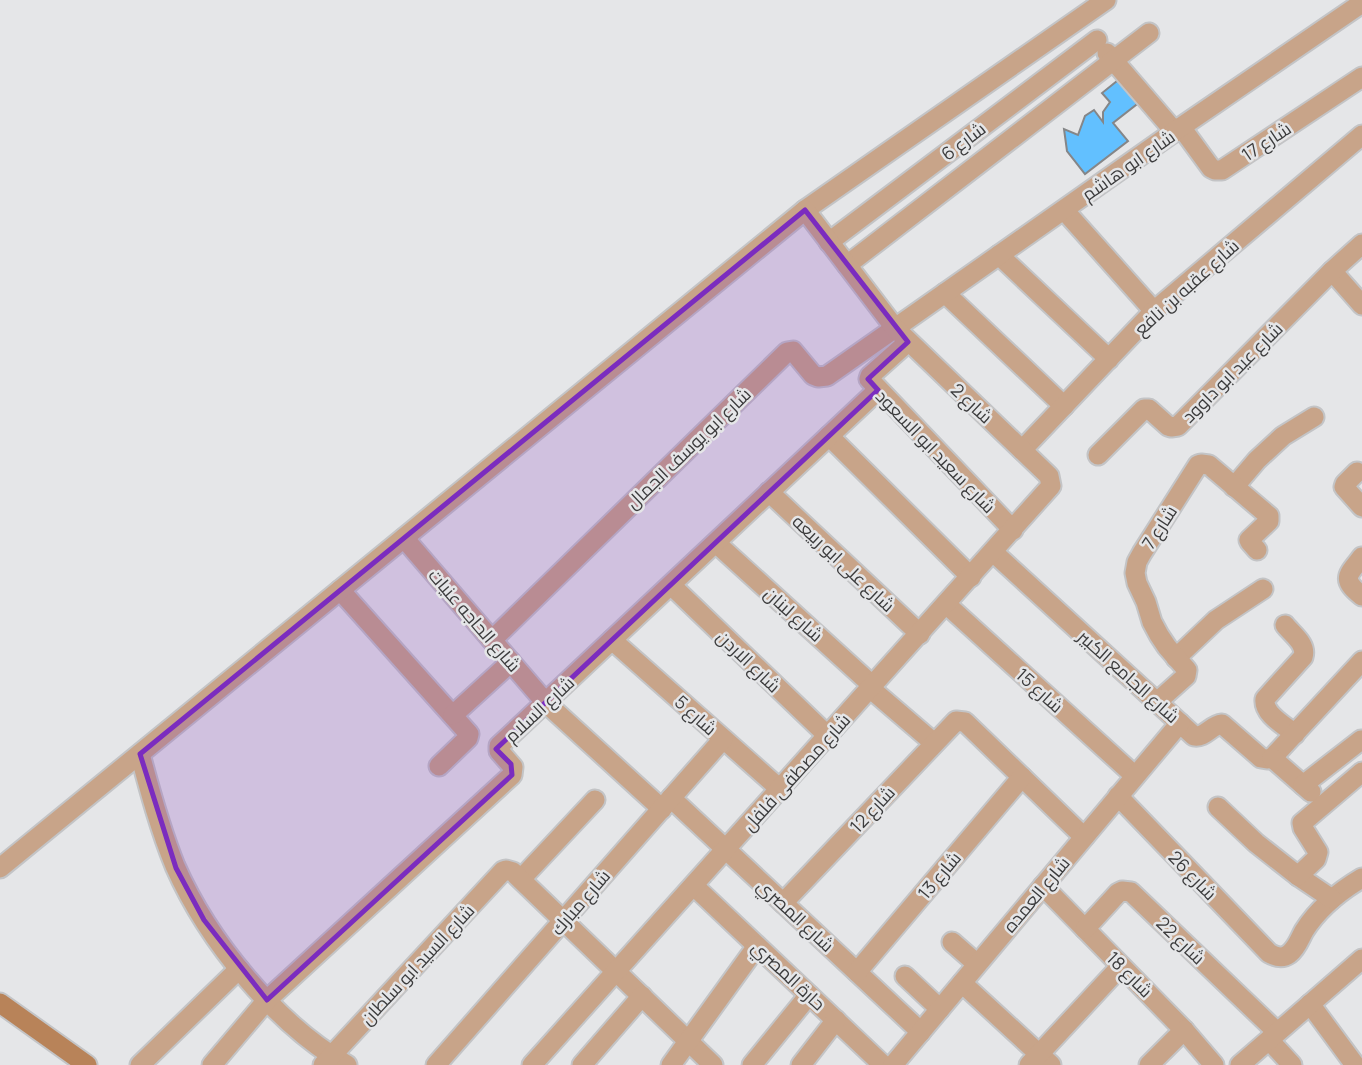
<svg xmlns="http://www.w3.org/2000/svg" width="1362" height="1065" viewBox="0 0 1362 1065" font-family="Manrope,Cairo,sans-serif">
  <rect width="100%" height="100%" fill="#e5e6e8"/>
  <!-- building -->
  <path fill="#62c0ff" stroke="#858688" stroke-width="2" d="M 1122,77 L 1141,101 L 1113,123 L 1128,141 L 1085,174 L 1067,151 L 1064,129 L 1078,135 L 1085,116 L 1094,110 L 1103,122 L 1103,112 L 1110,102 L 1102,93 Z"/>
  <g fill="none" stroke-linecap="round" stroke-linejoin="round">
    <!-- minor casing -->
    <g stroke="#c3c4c6" stroke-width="23">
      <g id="minor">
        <path d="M 1107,53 L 1175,132"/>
        <path d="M 1181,127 L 1211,168 L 1215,170 L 1222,170 L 1362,77"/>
        <path d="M 1064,210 L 1154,311"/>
        <path d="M 829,242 L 1097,40"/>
        <path d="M 999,255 L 1109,359"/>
        <path d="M 847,265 L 1149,33"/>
        <path d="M 1332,271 L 1362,305"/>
        <path d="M 945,293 L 1064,406"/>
        <path d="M 908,342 L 870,376 L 869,379 L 1013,530"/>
        <path d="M 829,436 L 971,577"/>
        <path d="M 1022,450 L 1154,311 L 1362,135"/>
        <path d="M 1098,455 L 1144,409 L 1149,409 L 1168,426 L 1171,427 L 1178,426 L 1332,271 L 1362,244"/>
        <path d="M 1357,472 L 1345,484 L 1344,487 L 1362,507"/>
        <path d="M 1234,487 L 1257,460 L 1283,436 L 1314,417"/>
        <path d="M 769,492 L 920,634"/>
        <path d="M 404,538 L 546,703 L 662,809"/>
        <path d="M 716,543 L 873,686"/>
        <path d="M 993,552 L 1194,736 C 1205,738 1211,725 1222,724 L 1261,758 L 1267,759 L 1272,758"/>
        <path d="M 1362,557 C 1347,576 1341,579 1362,596"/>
        <path d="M 671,585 L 828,736"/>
        <path d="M 340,590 L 469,734 L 468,738 L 439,766"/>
        <path d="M 946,604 L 1135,776"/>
        <path d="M 1285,625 C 1293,635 1307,644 1303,657 L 1265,699 C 1263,714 1284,725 1295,734"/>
        <path d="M 492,640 L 787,352 L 793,351 L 813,375 L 818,377 L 827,376 L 1181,127 L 1362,3"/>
        <path d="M 612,640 L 780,789"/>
        <path d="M 1176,658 L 1216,620 L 1263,589"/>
        <path d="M 871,689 L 934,743"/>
        <path d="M 1157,702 L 1186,676 L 1187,670 L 1167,647 L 1159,635 L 1152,622 L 1146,602 L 1137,583 L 1135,573 L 1137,562 L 1142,553 L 1198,465 L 1201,464 L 1209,465 L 1269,516 L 1269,521 L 1249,540 L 1250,542 L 1257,550"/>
        <path d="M 453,715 L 511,662"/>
        <path d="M 140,754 C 150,792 160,829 175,866 C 208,941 276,1024 347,1065"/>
        <path d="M 1272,758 L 1362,661"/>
        <path d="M 1272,758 L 1311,792"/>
        <path d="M 1303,785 L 1361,740"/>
        <path d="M 1118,796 L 1269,953 C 1276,957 1282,959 1289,954 C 1297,948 1300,938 1304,931 C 1318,909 1340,891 1362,878"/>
        <path d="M 671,798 L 921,1032"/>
        <path d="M 1218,807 L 1256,843 L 1298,876 L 1332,899"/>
        <path d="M 0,868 L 805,210 L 1106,0"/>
        <path d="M 1298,876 L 1316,859 L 1318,852 L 1303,828 L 1302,823 L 1362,772"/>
        <path d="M 521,879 L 595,800"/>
        <path d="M 694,886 L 883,1065"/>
        <path d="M 1043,886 L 1184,1030 L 1214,1065"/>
        <path d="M 783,903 L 956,721 L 965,722 L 1084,837"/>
        <path d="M 1085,929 L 1118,893 L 1122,891 L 1131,892 L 1277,1032"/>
        <path d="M 952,942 L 977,964"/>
        <path d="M 857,972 L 1022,777"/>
        <path d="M 905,976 L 940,1009"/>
        <path d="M 962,983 L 1051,1065"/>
        <path d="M 1310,1004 L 1355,1065"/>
        <path d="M 1269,1040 L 1292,1065"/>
        <path d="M 140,1065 L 239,969"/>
        <path d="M 212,1065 L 267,1000 L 512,775 L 513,767 L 499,751 L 499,746 L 878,390"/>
        <path d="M 323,1065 L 503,871 L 506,870 L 513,872 L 713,1065"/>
        <path d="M 436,1065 L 723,739"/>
        <path d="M 532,1065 L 1051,486 L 1049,476 L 895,328 L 805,210"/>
        <path d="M 582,1065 L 642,996"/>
        <path d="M 671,1065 L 757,946"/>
        <path d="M 752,1065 L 809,995"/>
        <path d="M 801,1065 L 836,1020"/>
        <path d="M 893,1065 L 1180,723"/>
        <path d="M 1029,1065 L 1121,966"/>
        <path d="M 1149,1065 L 1184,1030"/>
        <path d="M 1240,1065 L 1362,959"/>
      </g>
    </g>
    <!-- secondary casing -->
    <g stroke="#c3c4c6" stroke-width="23">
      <path id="secondary" d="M 0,1003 L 87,1065"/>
    </g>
    <!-- minor -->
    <use href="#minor" stroke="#c8a489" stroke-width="19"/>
    <!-- secondary -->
    <use href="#secondary" stroke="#b88359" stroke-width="19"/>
  </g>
  <!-- marked area -->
  <path fill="#7b2cbf" fill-opacity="0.2" stroke="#7b2cbf" stroke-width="5" stroke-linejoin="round" d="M 805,210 L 908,342 L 868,379 L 878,390 L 496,749 L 511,764 L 512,775 L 267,1000 L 204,920 L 176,868 L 140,754 Z"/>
  <g text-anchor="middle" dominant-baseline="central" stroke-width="5" stroke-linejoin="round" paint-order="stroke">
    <!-- street labels -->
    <g font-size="18" fill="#3c3c3d" stroke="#e5e6e8">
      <text transform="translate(963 141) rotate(-37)">شارع 6</text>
      <text transform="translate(1266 141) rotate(-34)">شارع 17</text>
      <text transform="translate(1128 165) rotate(-35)">شارع ابو هاشم</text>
      <text transform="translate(1186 287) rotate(-42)">شارع عقبه بن نافع</text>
      <text transform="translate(1232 372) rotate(-45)">شارع عيد ابو داوود</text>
      <text transform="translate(972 403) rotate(43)">شارع 2</text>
      <text transform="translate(688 448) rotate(-44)">شارع ابو يوسف الجمال</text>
      <text transform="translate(936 451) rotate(46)">شارع سعيد ابو السعود</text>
      <text transform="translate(1159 527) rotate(-57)">شارع 7</text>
      <text transform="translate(844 563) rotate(43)">شارع على ابو ربيعه</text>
      <text transform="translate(794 614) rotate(42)">شارع لبنان</text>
      <text transform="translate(475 620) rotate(49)">شارع الحاجه عنيات</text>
      <text transform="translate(749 661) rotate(44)">شارع الاردن</text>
      <text transform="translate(1129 676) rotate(42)">شارع الجامع الكبير</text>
      <text transform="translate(1040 690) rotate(42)">شارع 15</text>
      <text transform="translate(539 709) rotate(-43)">شارع السلام</text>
      <text transform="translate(696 715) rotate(42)">شارع 5</text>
      <text transform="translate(796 772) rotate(-48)">شارع مصطفى فلفل</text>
      <text transform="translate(872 809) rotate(-47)">شارع 12</text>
      <text transform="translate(939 875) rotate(-50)">شارع 13</text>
      <text transform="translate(1193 875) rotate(46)">شارع 26</text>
      <text transform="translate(1036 894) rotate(-50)">شارع العمده</text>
      <text transform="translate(580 902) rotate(-49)">شارع مبارك</text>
      <text transform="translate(796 915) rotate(43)">شارع المصري</text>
      <text transform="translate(1181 940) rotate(44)">شارع 22</text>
      <text transform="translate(417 964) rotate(-47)">شارع السيد ابو سلطان</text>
      <text transform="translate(1130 974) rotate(45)">شارع 18</text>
      <text transform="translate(789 975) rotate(43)">حارة المصري</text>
    </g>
  </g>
</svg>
